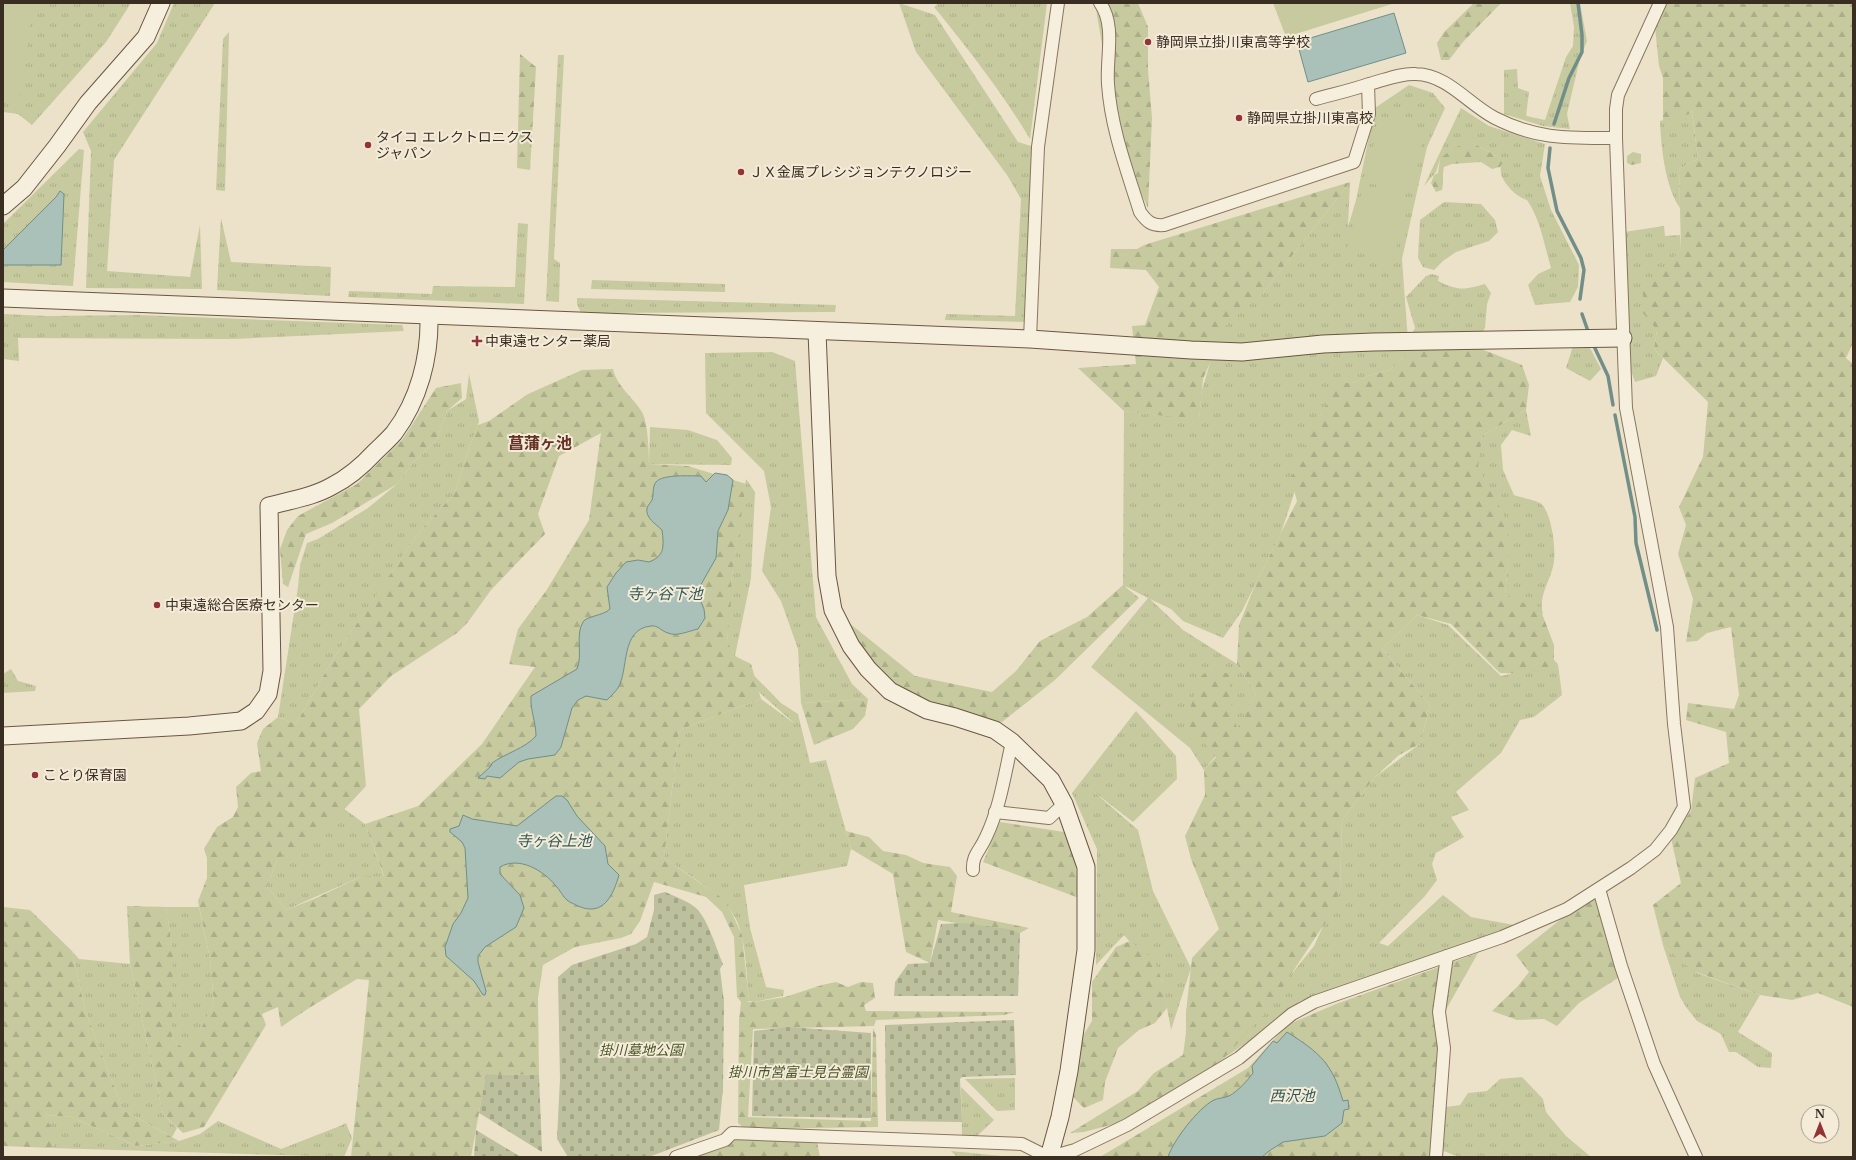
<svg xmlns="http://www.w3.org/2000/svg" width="1856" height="1160" viewBox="0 0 1856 1160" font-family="'Libre Baskerville','Noto Sans JP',serif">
  <defs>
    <pattern id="grass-tufts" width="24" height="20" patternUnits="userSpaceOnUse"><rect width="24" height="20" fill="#c6ca9e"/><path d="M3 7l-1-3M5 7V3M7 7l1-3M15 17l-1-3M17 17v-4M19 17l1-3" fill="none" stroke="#abae88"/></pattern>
    <pattern id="forest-firs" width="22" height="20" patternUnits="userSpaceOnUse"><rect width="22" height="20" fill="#c6ca9e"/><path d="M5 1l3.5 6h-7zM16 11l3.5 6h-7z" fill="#abae88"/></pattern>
    <pattern id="cemetery-stones" width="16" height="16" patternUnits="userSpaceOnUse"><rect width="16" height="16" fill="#bcc09d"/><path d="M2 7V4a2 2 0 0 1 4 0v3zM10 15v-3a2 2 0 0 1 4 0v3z" fill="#a2a587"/></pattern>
  </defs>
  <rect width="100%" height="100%" fill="#ece2ca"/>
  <!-- grass -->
  <g fill="url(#grass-tufts)">
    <path d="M 3,3 L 131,3 L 106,42 L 32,125 L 18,114 L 3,112 Z"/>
    <path d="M 174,3 L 215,3 L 114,160 L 107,271 L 190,277 L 200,225 L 202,289 L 86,288 L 91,151 L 83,132 L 157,43 Z"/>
    <path d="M 899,3 L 935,15 L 1018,142 L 1031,146 L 1033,219 L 1027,322 L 945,320 L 946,314 L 1015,316 L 1021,199 L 1007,175 L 916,52 Z"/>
    <path d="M 939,3 L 1047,3 L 1030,139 C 1002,92 968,49 934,7 Z"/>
    <path d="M 1570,3 L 1580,3 L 1587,41 L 1580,58 L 1567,114 L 1570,129 L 1543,126 L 1504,114 L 1504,70 L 1517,69 L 1518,88 L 1529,92 L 1526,116 L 1545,120 L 1566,57 L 1573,46 L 1574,27 Z"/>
    <path d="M 229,32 L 225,191 L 216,190 L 223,39 Z"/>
    <path d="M 558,55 L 564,55 L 554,259 L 560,263 L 559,302 L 546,301 Z"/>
    <path d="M 1409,85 L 1433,93 L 1445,108 L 1427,147 L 1402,259 L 1408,341 L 1407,354 L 1390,370 L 1371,375 L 1352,383 L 1320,415 L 1281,533 L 1242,611 L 1223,638 L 1183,621 L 1171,609 L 1150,599 L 1183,630 L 1237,664 L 1256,694 L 1237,730 L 1204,770 L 1190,748 L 1091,667 L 1148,598 L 1123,585 L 1124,411 L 1199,419 L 1202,390 L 1222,323 L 1263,293 L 1350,182 L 1348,227 L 1356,200 L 1375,108 Z"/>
    <path d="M 1461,108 L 1489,126 L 1545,144 L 1540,176 L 1551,210 L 1579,265 L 1578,287 L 1570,302 L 1535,305 L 1528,285 L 1538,274 L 1551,268 C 1544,244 1541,221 1527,200 C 1518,198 1506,186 1502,177 C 1500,172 1501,164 1500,158 L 1473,143 L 1440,159 L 1436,172 L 1424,186 Z"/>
    <path d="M 1692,112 L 1698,159 L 1679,169 L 1680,208 C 1665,187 1661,146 1660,121 Z"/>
    <path d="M 79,149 L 84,150 L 73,286 L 3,282 L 3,224 Z"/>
    <path d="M 1444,202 L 1481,204 L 1495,220 L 1498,232 L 1489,241 L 1456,252 L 1443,261 L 1434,270 L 1423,267 L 1418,258 L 1420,220 Z"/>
    <path d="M 221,218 L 231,262 L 331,267 L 330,296 L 217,290 Z"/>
    <path d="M 518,223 L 528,224 L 524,304 L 348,297 L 349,291 L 432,294 L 433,286 L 515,287 Z"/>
    <path d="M 1664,226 L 1665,236 L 1680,235 L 1681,249 L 1651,287 L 1657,330 L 1654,349 L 1663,358 L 1656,376 L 1635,382 L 1630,368 L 1624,232 Z"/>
    <path d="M 1432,274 L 1439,276 L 1438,281 C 1459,291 1463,290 1485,284 L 1491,293 L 1487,304 L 1485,328 L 1478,339 L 1427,333 L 1415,328 L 1406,297 L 1426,276 Z"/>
    <path d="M 592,280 L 725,284 L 725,292 L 591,289 Z"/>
    <path d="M 577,298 L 836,305 L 835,312 L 581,313 L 577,304 Z"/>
    <path d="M 3,314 L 47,316 L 138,315 L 402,325 L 404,331 L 232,339 L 18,338 L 19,361 L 3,359 Z"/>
    <path d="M 1583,342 L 1590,348 L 1601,369 L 1590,381 L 1566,368 L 1573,346 Z"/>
    <path d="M 772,352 L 795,361 L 816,617 L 852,684 L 868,699 L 801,703 L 798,649 L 781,601 L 762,571 L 771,507 L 764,471 L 706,413 L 705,353 Z"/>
    <path d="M 469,374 L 479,421 L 465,460 L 455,493 L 420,531 L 333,659 L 296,724 L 278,717 L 298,587 L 300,565 L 307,543 L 318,539 L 368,508 L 397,484 L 412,464 L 437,439 L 447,411 L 466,399 Z"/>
    <path d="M 1526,410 L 1531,436 L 1512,430 L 1501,445 L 1503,470 L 1514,495 C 1521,498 1533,499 1540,503 C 1552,511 1557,553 1553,567 C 1549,583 1538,597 1543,614 L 1505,594 L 1509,554 L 1476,465 L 1482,436 Z"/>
    <path d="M 650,427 L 688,430 L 717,440 L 732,458 L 731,465 L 649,464 Z"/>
    <path d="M 746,479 L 755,492 L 751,578 L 735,656 L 781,703 L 798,714 L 810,763 L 826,760 L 851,849 L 847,866 L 744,885 L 750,928 L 766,987 L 784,990 L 783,996 L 754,1002 L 749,1001 C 746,976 747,935 733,914 C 720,892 685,873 664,858 L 679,730 L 761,699 L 795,724 L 742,677 L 727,642 L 731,582 Z"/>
    <path d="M 1417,615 L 1448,625 L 1501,676 L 1558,664 L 1562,695 L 1534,717 L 1520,720 L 1501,753 L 1456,792 L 1469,810 L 1451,817 L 1464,837 L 1436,853 L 1432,864 L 1437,880 L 1425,896 L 1379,943 L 1388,946 L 1443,895 L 1471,917 L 1514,925 L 1412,968 L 1365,977 L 1300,1001 L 1273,1024 L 1223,1059 L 1314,946 L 1340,889 L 1342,820 L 1375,777 L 1420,744 L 1430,705 L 1382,649 Z"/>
    <path d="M 11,669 L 18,681 L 36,686 L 35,691 L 3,693 L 3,674 Z"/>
    <path d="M 1136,711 L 1176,756 L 1177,779 L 1133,822 L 1093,791 L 1138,830 L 1153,891 L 1191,968 L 1171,1030 L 1162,980 L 1124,935 L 1096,965 L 1097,849 L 1072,793 Z"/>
    <path d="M 343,808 L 365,824 L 384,877 L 360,877 L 286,910 L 267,887 L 277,860 Z"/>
    <path d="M 166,907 L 199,907 L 210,959 L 214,1004 L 188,1054 L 172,1038 L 172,947 Z"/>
    <path d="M 1663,945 L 1697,973 L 1760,995 L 1738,1032 L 1772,1053 L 1771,1068 L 1758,1067 L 1736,1052 L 1729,1052 L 1721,1034 L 1697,1021 L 1686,1007 L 1680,997 Z"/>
    <path d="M 72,951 L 79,959 L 130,964 L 163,1114 L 177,1128 L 172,1137 L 123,1110 L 85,1010 Z"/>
    <path d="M 1522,1077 L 1543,1099 L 1546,1112 L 1566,1136 L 1591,1157 L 1459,1157 L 1436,1148 L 1439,1108 L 1460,1105 L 1468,1093 L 1487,1091 L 1500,1079 Z"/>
    <path d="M 1015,1078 L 1015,1110 L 997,1111 L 965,1079 Z"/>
    <path d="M 961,1087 L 994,1120 L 977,1136 L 962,1135 Z"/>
    <path d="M 44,1115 L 72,1117 L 136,1146 L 179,1141 L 200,1134 L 218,1121 L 281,1149 L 340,1126 L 346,1123 L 352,1138 L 344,1157 L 51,1148 L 58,1141 Z"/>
    <path d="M 951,1151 L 1012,1157 L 957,1157 Z"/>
  </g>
  <!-- forest -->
  <g fill="url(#forest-firs)" fill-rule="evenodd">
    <path d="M 1095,3 L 1138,3 L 1148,27 L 1148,70 L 1152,118 L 1148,208 L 1119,146 Z"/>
    <path d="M 1474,3 L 1501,3 L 1463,42 L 1449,60 L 1441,60 L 1437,43 L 1444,32 Z"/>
    <path d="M 1660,3 L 1853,3 L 1853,343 L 1846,358 L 1853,364 L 1853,1007 L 1818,993 L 1792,1000 L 1760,995 L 1693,971 L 1663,945 L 1653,905 L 1681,883 L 1671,838 L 1691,811 L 1695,778 L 1729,763 L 1726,732 L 1686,720 L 1688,703 L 1734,709 L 1739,695 L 1731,627 L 1707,633 L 1697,641 L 1686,642 L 1693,599 L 1678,554 L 1686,525 L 1679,507 L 1703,457 L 1708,402 L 1654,349 L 1657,330 L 1643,313 L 1643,288 L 1651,286 L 1681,249 L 1679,169 L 1698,159 L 1692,111 L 1689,114 L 1663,121 L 1663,78 L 1659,66 L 1654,17 Z"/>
    <path d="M 520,54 L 536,67 L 530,170 L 517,168 Z"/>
    <path d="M 1473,143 L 1500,158 L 1503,162 L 1500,167 L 1492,169 L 1481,162 L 1452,164 L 1444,167 C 1442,175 1444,182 1442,190 L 1436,192 L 1431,183 L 1434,175 L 1438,173 L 1440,159 C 1450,150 1460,143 1473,143 Z"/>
    <path d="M 1633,152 L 1641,154 L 1641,163 L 1632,165 L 1627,163 L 1627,156 Z"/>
    <path d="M 1350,182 L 1263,293 L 1227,324 L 1203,379 L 1199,420 L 1124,411 L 1078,368 L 1136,364 L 1132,326 L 1145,325 L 1159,287 L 1146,270 L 1110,268 L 1111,249 L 1137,249 L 1144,245 Z"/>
    <path d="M 1415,328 L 1427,333 L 1448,336 L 1522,365 L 1529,385 L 1526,410 L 1482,436 L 1478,467 L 1504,515 L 1510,549 L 1505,594 L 1541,611 L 1554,645 L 1554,660 L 1558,664 L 1527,674 L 1500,673 L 1451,624 L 1417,615 L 1382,649 L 1430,705 L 1420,744 L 1399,755 L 1375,777 L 1342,820 L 1340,889 L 1331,914 L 1266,1012 L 1223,1059 L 1198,1078 L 1167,1096 L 1114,1124 L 1084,1132 L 1070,1133 L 1138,1091 L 1154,1073 L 1183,1055 L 1186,1033 L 1186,1012 L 1192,958 L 1219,929 L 1191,859 L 1185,836 L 1205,795 L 1204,770 L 1216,757 L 1202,740 L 1187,739 L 1187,726 L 1192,701 L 1201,676 L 1212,668 L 1229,674 L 1230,698 L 1237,729 L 1256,694 L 1237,664 L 1239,625 L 1256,583 L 1297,501 L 1291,479 L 1315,423 L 1341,383 L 1352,383 L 1371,375 L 1390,370 L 1407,354 L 1408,341 Z"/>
    <path d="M 613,369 C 617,387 633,397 642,412 C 648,423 649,452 649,464 L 688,466 L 746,484 L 731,582 L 732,593 L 727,642 L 735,656 L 751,664 L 761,699 L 679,730 L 664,858 L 722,898 L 732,913 L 742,935 L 749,1001 L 747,1002 L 754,1002 L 785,997 L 822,985 L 836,982 L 848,987 L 861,982 L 873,983 L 875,998 L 864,1005 L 866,1011 L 1015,1012 L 1004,1015 L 876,1020 L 874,1026 L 753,1029 L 748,1117 L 871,1121 L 873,1028 L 876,1035 L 878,1127 L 745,1129 L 738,1123 L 739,1020 L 741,1002 L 737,997 L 734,937 L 722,912 L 706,897 L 654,882 L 640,921 L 631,934 L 621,938 L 575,947 L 543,965 L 538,998 L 539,1075 L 486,1074 L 471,1157 L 351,1157 L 369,980 L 357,979 L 309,1008 L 281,1027 L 278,1007 L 262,1014 L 266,1025 L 204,1127 L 183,1133 L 163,1114 L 130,964 L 127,906 L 166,907 L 173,953 L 172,1038 L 188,1053 L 214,1004 L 210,959 L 198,901 L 207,878 L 207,858 L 204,849 L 217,827 L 233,817 L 238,807 L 236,787 L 251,773 L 261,771 L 257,743 L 263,729 L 278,717 L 296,724 L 333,659 L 385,582 L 420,531 L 455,493 L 465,460 L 479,421 L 478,425 L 489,421 L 528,394 L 582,370 ZM 601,433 L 589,520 L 546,591 L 518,629 L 509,664 L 535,667 L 482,744 L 418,806 L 365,824 L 384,876 L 360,877 L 314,899 L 286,910 L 267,887 L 277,860 L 340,814 L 366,786 L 359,709 L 391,676 L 457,633 L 468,622 L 491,590 L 545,534 L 538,514 L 559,456 Z"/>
    <path d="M 461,383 L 462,398 L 447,411 L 437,439 L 412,464 L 397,484 L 332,523 L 306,534 L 288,587 L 283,584 L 280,549 L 287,530 L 298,516 L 357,484 L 402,440 L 436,388 Z"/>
    <path d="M 1123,585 L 1139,598 L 1055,680 L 1002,722 L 921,707 L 877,678 L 833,610 L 915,676 L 992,692 L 1016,671 L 1040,641 L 1087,617 Z"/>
    <path d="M 868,699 L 865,716 L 853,729 L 814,745 L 801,703 Z"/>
    <path d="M 1000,822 L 1064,832 L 1075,860 L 1079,898 L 983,862 Z"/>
    <path d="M 846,831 L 869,837 L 883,851 L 906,855 L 923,863 L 950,867 L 957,876 L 951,912 L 1029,928 L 1020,933 L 938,920 L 930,963 L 906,952 L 893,874 L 851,849 Z"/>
    <path d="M 1595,892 L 1601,920 L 1624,974 L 1579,1003 L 1557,1026 L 1544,1019 L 1517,1020 L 1492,1011 L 1517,987 L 1529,972 L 1516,955 Z"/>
    <path d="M 3,907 L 30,910 L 72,951 L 85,1010 L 123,1110 L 179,1141 L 136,1146 L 72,1117 L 44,1115 L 59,1141 L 51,1148 L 3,1146 Z"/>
    <path d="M 1130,941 L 1154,960 L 1165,989 L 1167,1008 L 1155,1023 L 1139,1030 L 1118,1048 L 1105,1082 L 1103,1100 L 1084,1108 L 1074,1098 L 1056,1093 L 1065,1065 L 1092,1021 L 1092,982 L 1116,947 Z"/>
    <path d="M 1478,953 L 1443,1015 L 1439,1108 L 1429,1157 L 1100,1157 L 1248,1068 L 1287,1025 L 1336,1004 Z"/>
    <path d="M 734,1137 L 817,1142 L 820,1157 L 689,1157 Z"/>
  </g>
  <!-- cemetery -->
  <g fill="url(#cemetery-stones)">
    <path d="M 665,892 C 674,896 688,901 696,908 C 708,919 716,948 723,964 L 720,969 L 724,1002 L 723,1088 L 719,1130 L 649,1157 L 568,1157 L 557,1139 L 560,1079 L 558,977 L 572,965 L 636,944 L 647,937 L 654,910 L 654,895 Z"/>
    <path d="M 963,923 L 1008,929 L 1020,933 L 1018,996 L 894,996 L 895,982 L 908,964 L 930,963 L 941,924 Z"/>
    <path d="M 1014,1020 L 1016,1075 L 962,1077 L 960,1079 L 962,1122 L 886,1121 L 885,1025 Z"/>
    <path d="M 789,1027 L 871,1033 L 871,1118 L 752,1116 L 754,1031 Z"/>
    <path d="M 486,1074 L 539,1075 L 542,1152 L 479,1113 Z"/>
    <path d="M 476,1130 L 521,1157 L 474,1157 Z"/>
  </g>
  <!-- pitch -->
  <g fill="#c6ca9e">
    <path d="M 3,3 L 33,3 L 19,101 L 3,100 Z"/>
    <path d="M 1273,3 L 1395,3 L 1286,37 Z"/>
    <path d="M 1380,118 L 1425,129 L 1410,193 L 1364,182 Z"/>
    <path d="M 1363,187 L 1408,198 L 1393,261 L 1347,250 Z"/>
  </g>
  <!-- water -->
  <g fill="#aac1ba" stroke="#718f88">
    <path d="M 1394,13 L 1406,53 L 1308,82 L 1297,42 Z"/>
    <path d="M 60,191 L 64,194 L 61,265 L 3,265 L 3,250 L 56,197 Z"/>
    <path d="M 715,473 L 727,475 L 733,480 L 728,510 L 718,531 L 716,558 L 699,588 L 699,597 L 704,609 L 705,618 L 698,629 C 689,631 676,637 668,633 C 661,631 658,625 651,626 C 620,629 629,670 618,688 C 615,692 611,696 607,700 L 586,696 L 578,700 L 572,708 L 561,747 L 555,755 L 528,759 L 519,762 L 500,778 L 487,776 L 485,779 L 478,778 L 491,766 L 492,763 C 506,753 524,749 536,736 C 536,722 530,710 531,696 L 577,669 C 583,655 575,635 583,622 C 586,616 603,616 610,609 L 607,587 L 616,573 L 626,562 L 638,560 L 649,562 C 665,556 664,546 662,530 C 656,524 645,518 647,508 C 648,505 651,502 652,500 C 654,494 652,487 656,482 C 662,474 691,476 701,476 L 706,482 Z"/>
    <path d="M 556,796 L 562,796 L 567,800 L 577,816 L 605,846 L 608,864 L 619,875 C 613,896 603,917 578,906 C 575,904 570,903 567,900 C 563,897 560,890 556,886 C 543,870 519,856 500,867 L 500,874 L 520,895 L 524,908 L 516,927 L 485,947 L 478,956 L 478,962 L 486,991 L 485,995 L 483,995 L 474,981 L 446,956 L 445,947 L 453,924 L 461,913 L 468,898 L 465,848 L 462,842 L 450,832 L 450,829 L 459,826 L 463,815 L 472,819 L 517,826 Z"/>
    <path d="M 1287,1032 C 1320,1053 1332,1063 1343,1101 L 1348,1100 L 1349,1109 L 1344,1110 L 1342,1123 L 1325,1136 L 1283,1142 L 1269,1151 L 1262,1157 L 1168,1157 C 1173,1141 1198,1108 1214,1100 C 1218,1098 1224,1098 1229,1096 C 1238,1091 1247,1081 1253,1073 L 1252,1066 L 1273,1041 L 1277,1043 Z"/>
  </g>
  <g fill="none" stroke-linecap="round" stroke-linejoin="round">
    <!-- stream -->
    <g stroke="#718f88" stroke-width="3.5">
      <path d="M 1554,124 L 1569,78 L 1582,52 L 1582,35 L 1578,3"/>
      <path d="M 1550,148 L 1548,168 L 1557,211 L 1581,258 L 1584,270 L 1580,299"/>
      <path d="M 1582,314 L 1589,334"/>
      <path d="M 1593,344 L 1608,376 L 1613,405"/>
      <path d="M 1615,415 L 1635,517 L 1636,543 L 1657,630"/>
    </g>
    <!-- street casing -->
    <g stroke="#88755f" stroke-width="14">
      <g id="street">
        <path d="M 1100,3 C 1116,25 1106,58 1108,84 C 1111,129 1127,170 1140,212 C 1147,222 1152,226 1164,225 L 1354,162 L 1369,114 L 1368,85"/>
        <path d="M 1316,99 C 1334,94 1352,90 1369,84 C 1385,80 1400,73 1416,74 C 1448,75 1468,104 1495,118 C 1538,140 1569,138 1616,138"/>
        <path d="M 1030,339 L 1038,147 L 1058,3"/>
        <path d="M 995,812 L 1049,818 L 1064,804"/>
        <path d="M 973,870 C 972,855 980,851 986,837 C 1000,808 1005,773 1012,742"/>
        <path d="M 1599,889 L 1621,966 L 1654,1064 L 1696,1157"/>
        <path d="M 676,1157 L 725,1140 L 732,1133 L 1022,1144 L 1048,1157"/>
        <path d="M 1050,1157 L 1075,1150 L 1127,1125 L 1239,1058 L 1292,1014 L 1314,1002 L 1502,937 L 1567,909 L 1631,868 L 1655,850 L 1671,830 L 1684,807 L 1674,724 L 1667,627 L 1626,408 L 1616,138 L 1616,109 L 1618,95 L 1660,3"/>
        <path d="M 1436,1157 L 1444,1048 L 1439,1012 L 1447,956"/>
      </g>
    </g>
    <!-- secondary casing -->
    <g stroke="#6a5642" stroke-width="19">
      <g id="secondary">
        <path d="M 3,206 L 24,188 L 57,146 L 88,103 L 146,37 L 161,3"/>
        <path d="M 3,298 L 1030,339 L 1191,350 L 1242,352 L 1323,344 L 1373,342 L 1623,338"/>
        <path d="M 817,332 L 827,576 L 833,610 L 851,646 L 868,669 L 890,691 L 927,710 L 955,717 L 995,730 L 1012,742 L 1051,780 L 1064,804 L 1086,867 L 1086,950 L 1069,1071 L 1060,1117 L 1049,1157"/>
        <path d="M 3,736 L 189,726 L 241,721 L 256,711 L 268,694 L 272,671 L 269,506 C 290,500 313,497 332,486 C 348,478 363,465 375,452 C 381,446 388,440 394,433 C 419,400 430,357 429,316"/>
      </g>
    </g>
    <!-- street -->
    <use href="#street" stroke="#f7efdd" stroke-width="12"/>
    <!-- secondary -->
    <use href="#secondary" stroke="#f7efdd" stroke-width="17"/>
  </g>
  <!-- markers -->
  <g fill="#943335" stroke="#f4ecd9" stroke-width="1.5">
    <circle cx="1148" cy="42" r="4"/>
    <circle cx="1239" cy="118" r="4"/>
    <circle cx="368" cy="145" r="4"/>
    <circle cx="741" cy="172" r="4"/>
    <path d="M475 335h4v4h4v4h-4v4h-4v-4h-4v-4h4z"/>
    <circle cx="157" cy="605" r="4"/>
    <circle cx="35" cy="775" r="4"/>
  </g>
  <g text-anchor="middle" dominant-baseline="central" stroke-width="4" stroke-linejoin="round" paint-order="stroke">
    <!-- poi labels -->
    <g font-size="14" fill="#3a2d22" stroke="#f4ecd9" text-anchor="start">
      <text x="1156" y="42">静岡県立掛川東高等学校</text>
      <text x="1247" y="118">静岡県立掛川東高校</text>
      <text x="376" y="137">タイコ エレクトロニクス<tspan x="376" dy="16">ジャパン</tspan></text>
      <text x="749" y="172">ＪＸ金属プレシジョンテクノロジー</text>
      <text x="485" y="341">中東遠センター薬局</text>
      <text x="165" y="605">中東遠総合医療センター</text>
      <text x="43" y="775">ことり保育園</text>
    </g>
    <!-- park labels -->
    <g font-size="14" font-style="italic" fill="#4b552a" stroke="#f4ecd9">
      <text x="641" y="1050">掛川墓地公園</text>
      <text x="798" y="1072">掛川市営富士見台霊園</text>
    </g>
    <!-- water labels -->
    <g font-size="15" font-style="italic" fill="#325856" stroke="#f4ecd9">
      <text x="665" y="593">寺ヶ谷下池</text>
      <text x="554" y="840">寺ヶ谷上池</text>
      <text x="1292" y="1095">西沢池</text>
    </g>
    <!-- quarter labels -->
    <g font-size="16" font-weight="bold" fill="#643124" stroke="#f4ecd9">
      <text x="540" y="443">菖蒲ヶ池</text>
    </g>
  </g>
  <!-- border -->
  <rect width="1856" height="1160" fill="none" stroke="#3a2d22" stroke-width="8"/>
  <!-- north arrow -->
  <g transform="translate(1820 1124)"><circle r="19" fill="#f4ecd9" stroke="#aaa090"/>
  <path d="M0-3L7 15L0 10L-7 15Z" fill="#943335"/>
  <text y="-6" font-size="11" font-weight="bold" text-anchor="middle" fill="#3a2d22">N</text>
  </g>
</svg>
